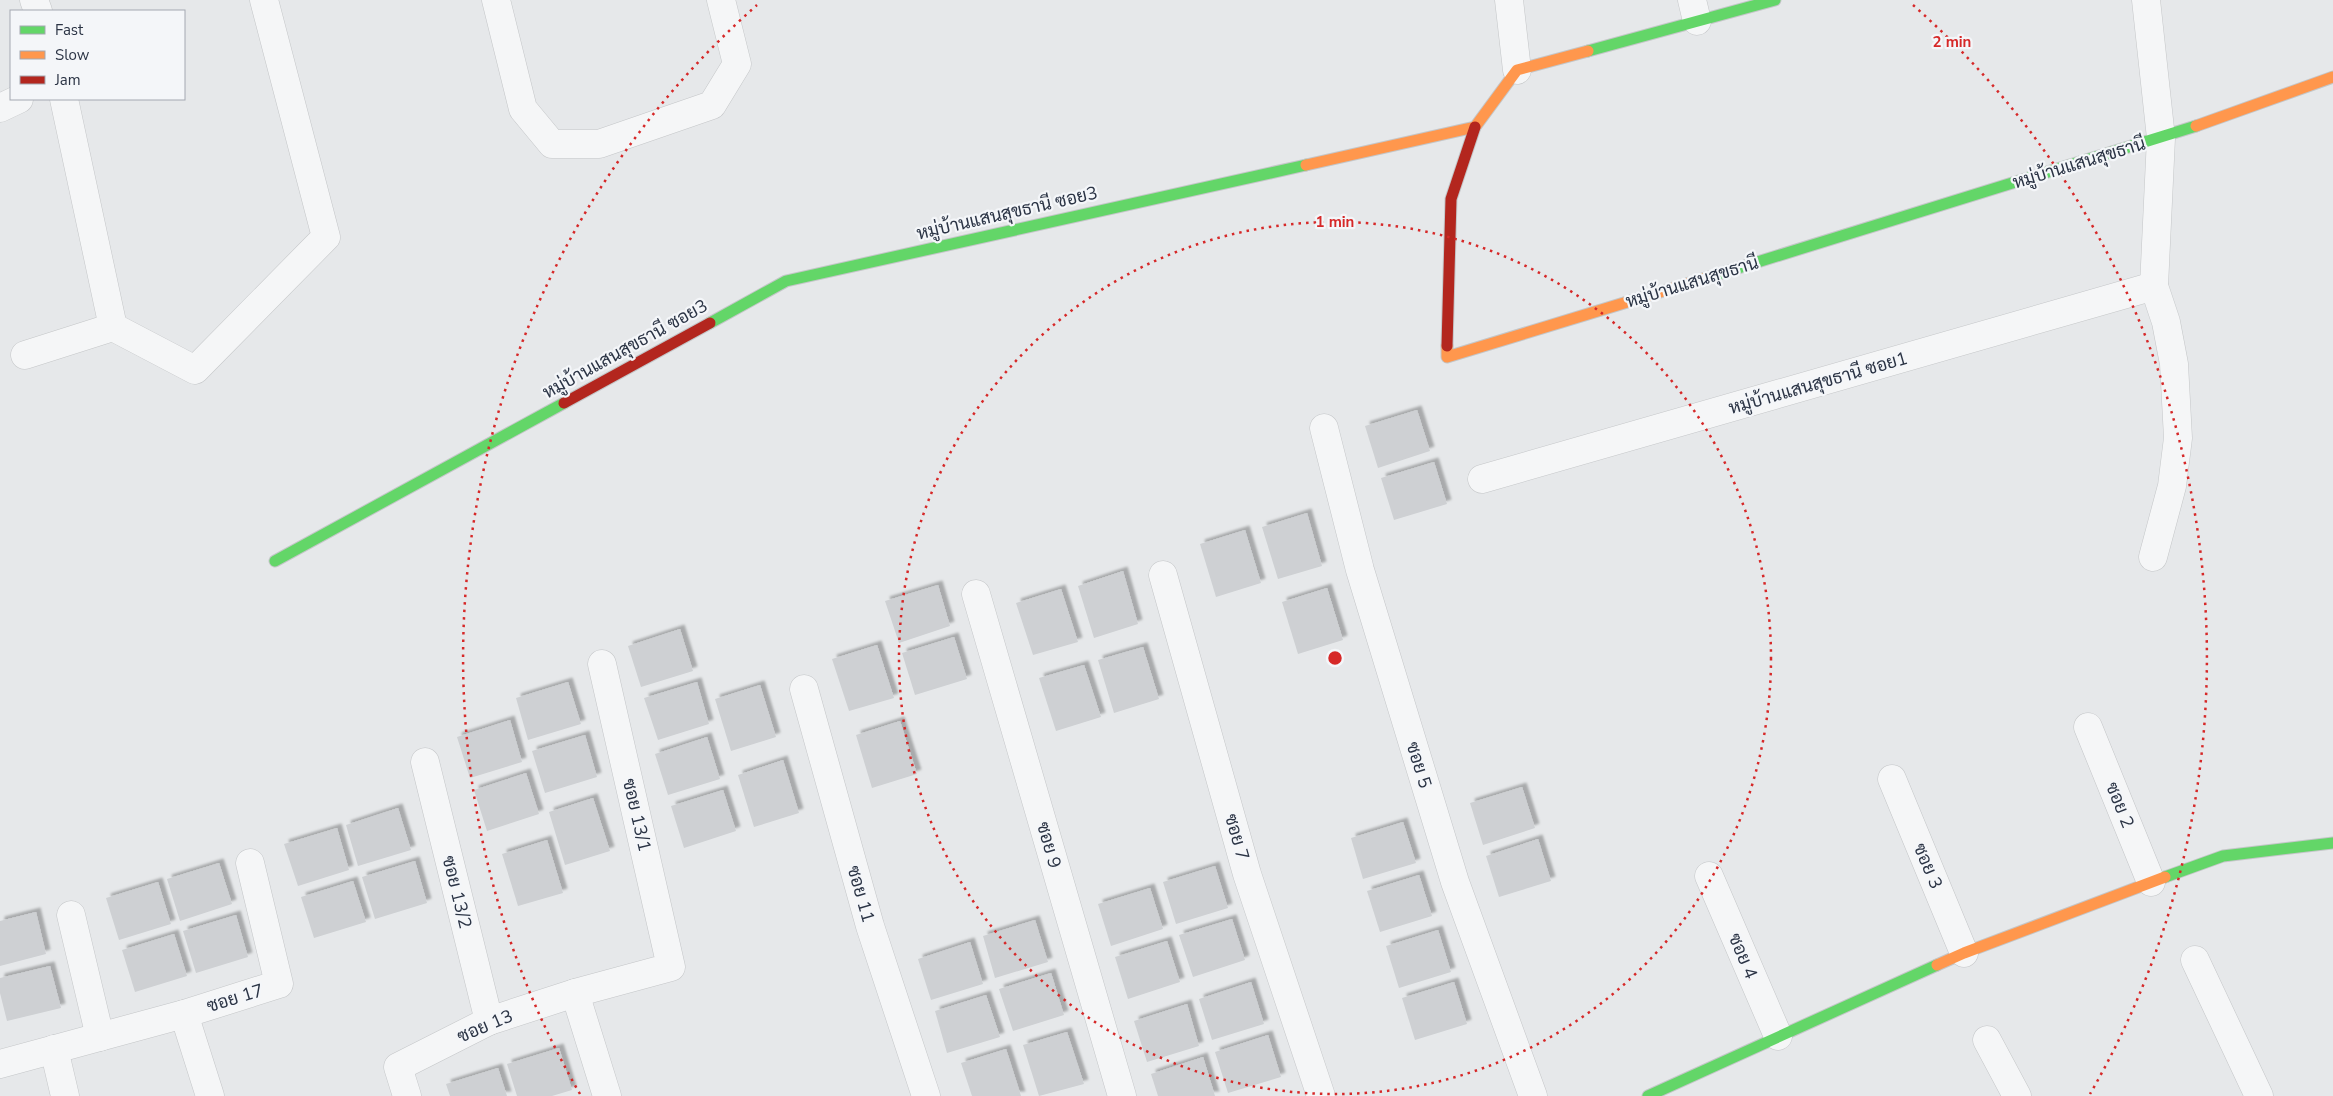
<svg xmlns="http://www.w3.org/2000/svg" width="2333" height="1096" viewBox="0 0 2333 1096" font-family="'Nunito Sans',Sarabun,sans-serif">
  <defs>
    <filter id="shadow"><feDropShadow dx="4.5" dy="-4.5" stdDeviation="1" flood-color="#0004"/></filter>
  </defs>
  <rect width="100%" height="100%" fill="#e6e8ea"/>
  <!-- building -->
  <g fill="#ced0d3" filter="url(#shadow)">
    <path d="M 1417,410 L 1430,451 L 1378,468 L 1365,426 Z"/>
    <path d="M 1434,462 L 1447,504 L 1394,520 L 1381,478 Z"/>
    <path d="M 1307,513 L 1322,566 L 1278,579 L 1262,527 Z"/>
    <path d="M 1245,530 L 1261,583 L 1216,597 L 1200,544 Z"/>
    <path d="M 1123,571 L 1138,624 L 1094,638 L 1078,586 Z"/>
    <path d="M 938,585 L 950,626 L 899,643 L 885,601 Z"/>
    <path d="M 1327,588 L 1343,640 L 1298,654 L 1282,602 Z"/>
    <path d="M 1061,589 L 1078,642 L 1033,655 L 1016,603 Z"/>
    <path d="M 680,629 L 693,671 L 641,687 L 628,646 Z"/>
    <path d="M 954,637 L 967,679 L 915,695 L 902,653 Z"/>
    <path d="M 877,645 L 894,698 L 849,711 L 832,659 Z"/>
    <path d="M 1143,647 L 1159,699 L 1114,713 L 1098,660 Z"/>
    <path d="M 1084,665 L 1101,717 L 1056,731 L 1039,678 Z"/>
    <path d="M 568,682 L 581,724 L 528,740 L 516,698 Z"/>
    <path d="M 697,682 L 709,724 L 658,740 L 644,698 Z"/>
    <path d="M 760,685 L 776,737 L 731,751 L 715,699 Z"/>
    <path d="M 510,720 L 522,762 L 470,778 L 457,737 Z"/>
    <path d="M 900,721 L 917,774 L 872,788 L 856,735 Z"/>
    <path d="M 585,735 L 597,777 L 545,793 L 532,751 Z"/>
    <path d="M 707,737 L 720,779 L 668,795 L 655,754 Z"/>
    <path d="M 783,760 L 799,813 L 754,827 L 738,775 Z"/>
    <path d="M 526,773 L 539,814 L 487,831 L 474,790 Z"/>
    <path d="M 1522,787 L 1535,828 L 1483,845 L 1470,803 Z"/>
    <path d="M 723,790 L 736,831 L 684,848 L 671,806 Z"/>
    <path d="M 593,798 L 610,851 L 565,865 L 549,812 Z"/>
    <path d="M 398,808 L 411,850 L 358,866 L 346,825 Z"/>
    <path d="M 1403,822 L 1416,863 L 1363,879 L 1351,838 Z"/>
    <path d="M 337,828 L 349,870 L 298,886 L 284,844 Z"/>
    <path d="M 1538,839 L 1551,881 L 1499,897 L 1486,856 Z"/>
    <path d="M 547,840 L 563,893 L 518,906 L 502,854 Z"/>
    <path d="M 415,861 L 427,903 L 375,919 L 362,877 Z"/>
    <path d="M 219,863 L 232,904 L 180,921 L 167,879 Z"/>
    <path d="M 1215,866 L 1228,908 L 1176,924 L 1163,882 Z"/>
    <path d="M 1419,875 L 1432,916 L 1380,932 L 1367,891 Z"/>
    <path d="M 353,881 L 366,922 L 314,938 L 301,897 Z"/>
    <path d="M 158,882 L 171,924 L 119,940 L 106,898 Z"/>
    <path d="M 1150,888 L 1163,929 L 1111,946 L 1098,904 Z"/>
    <path d="M 36,912 L 46,954 L 0,966 L 0,921 Z"/>
    <path d="M 236,915 L 248,957 L 196,973 L 183,931 Z"/>
    <path d="M 1232,919 L 1245,960 L 1193,977 L 1179,935 Z"/>
    <path d="M 1035,920 L 1048,962 L 995,978 L 983,936 Z"/>
    <path d="M 1438,930 L 1451,972 L 1399,988 L 1386,946 Z"/>
    <path d="M 174,934 L 187,976 L 135,992 L 122,950 Z"/>
    <path d="M 1167,941 L 1180,982 L 1128,999 L 1115,957 Z"/>
    <path d="M 970,942 L 983,984 L 931,1000 L 918,959 Z"/>
    <path d="M 50,966 L 61,1008 L 7,1021 L 0,993 L 0,978 Z"/>
    <path d="M 1051,973 L 1064,1015 L 1013,1031 L 999,989 Z"/>
    <path d="M 1251,982 L 1264,1024 L 1212,1040 L 1199,999 Z"/>
    <path d="M 1454,982 L 1467,1024 L 1415,1040 L 1402,998 Z"/>
    <path d="M 986,995 L 1000,1037 L 947,1053 L 935,1011 Z"/>
    <path d="M 1187,1004 L 1199,1046 L 1147,1062 L 1134,1021 Z"/>
    <path d="M 1067,1032 L 1084,1084 L 1039,1096 L 1023,1045 Z"/>
    <path d="M 1268,1035 L 1281,1077 L 1228,1093 L 1215,1052 Z"/>
    <path d="M 559,1048 L 572,1090 L 552,1096 L 517,1096 L 507,1064 Z"/>
    <path d="M 1006,1049 L 1021,1096 L 972,1096 L 961,1063 Z"/>
    <path d="M 1203,1057 L 1215,1096 L 1158,1096 L 1151,1074 Z"/>
    <path d="M 498,1068 L 507,1096 L 450,1096 L 446,1084 Z"/>
  </g>
  <g fill="none" stroke-linecap="round" stroke-linejoin="round">
    <!-- street casing -->
    <g stroke="#c4c6c8" stroke-width="29">
      <g id="street">
        <path d="M 34,0 L 38,11"/>
        <path d="M 496,0 L 523,109 L 552,144 L 599,144 L 712,105 L 737,64 L 721,0"/>
        <path d="M 1509,0 L 1517,70"/>
        <path d="M 1692,0 L 1697,21"/>
        <path d="M 2146,0 L 2161,138 L 2154,286 L 2166,322 L 2174,364 L 2178,438 L 2172,486 L 2153,557"/>
        <path d="M 64,99 L 113,327"/>
        <path d="M 0,108 L 19,99"/>
        <path d="M 25,355 L 113,327 L 195,370 L 326,237 L 264,0"/>
        <path d="M 1324,428 L 1360,570 L 1455,882 L 1533,1096"/>
        <path d="M 1482,479 L 2154,286"/>
        <path d="M 1163,575 L 1247,874 L 1321,1096"/>
        <path d="M 976,594 L 1122,1096"/>
        <path d="M 804,689 L 870,926 L 926,1096"/>
        <path d="M 2088,727 L 2151,882"/>
        <path d="M 425,762 L 489,1021"/>
        <path d="M 1892,779 L 1964,953"/>
        <path d="M 1709,876 L 1778,1036"/>
        <path d="M 71,915 L 100,1037"/>
        <path d="M 2195,960 L 2259,1096"/>
        <path d="M 575,993 L 607,1096"/>
        <path d="M 184,1014 L 210,1096"/>
        <path d="M 1987,1040 L 2017,1096"/>
        <path d="M 54,1049 L 65,1096"/>
        <path d="M 0,1064 L 184,1014 L 279,984 L 250,863"/>
        <path d="M 407,1096 L 398,1067 L 489,1021 L 575,993 L 671,967 L 602,664"/>
      </g>
    </g>
    <!-- fast casing -->
    <g stroke="#c4c6c8" stroke-width="13">
      <g id="fast">
        <path d="M 1588,51 L 1775,0"/>
        <path d="M 1706,278 L 2196,126"/>
        <path d="M 710,323 L 786,281 L 1306,165"/>
        <path d="M 275,561 L 564,403"/>
        <path d="M 2165,877 L 2223,856 L 2333,843"/>
        <path d="M 1648,1096 L 1937,965"/>
      </g>
    </g>
    <!-- slow casing -->
    <g stroke="#c4c6c8" stroke-width="13">
      <g id="slow">
        <path d="M 2196,126 L 2333,77"/>
        <path d="M 1306,165 L 1475,127 L 1517,70 L 1588,51"/>
        <path d="M 1447,346 L 1447,357 L 1706,278"/>
        <path d="M 1937,965 L 1964,953 L 2165,877"/>
      </g>
    </g>
    <!-- jam casing -->
    <g stroke="#c4c6c8" stroke-width="13">
      <g id="jam">
        <path d="M 1447,346 L 1451,199 L 1475,127"/>
        <path d="M 564,403 L 710,323"/>
      </g>
    </g>
    <!-- street -->
    <use href="#street" stroke="#f5f6f7" stroke-width="28"/>
    <!-- fast -->
    <use href="#fast" stroke="#63d668" stroke-width="11"/>
    <!-- slow -->
    <use href="#slow" stroke="#ff974d" stroke-width="11"/>
    <!-- jam -->
    <use href="#jam" stroke="#b3261e" stroke-width="11"/>
  </g>
  <!-- distance rings -->
  <g fill="none" stroke="#d62828" stroke-width="2.5" stroke-dasharray="2.5 5">
    <circle cx="1335" cy="658" r="436"/>
    <path d="M580 1094A872 872 0 0 1 757 5M1913 5A872 872 0 0 1 2090 1094"/>
  </g>
  <g text-anchor="middle" dominant-baseline="central" stroke-width="4.5" stroke-linejoin="round" paint-order="stroke">
    <!-- street labels -->
    <g font-size="18" fill="#2b3445" stroke="#f4f6f9">
      <text transform="translate(2079 163) rotate(-17)">หมู่บ้านแสนสุขธานี</text>
      <text transform="translate(1007 213) rotate(-13)">หมู่บ้านแสนสุขธานี ซอย3</text>
      <text transform="translate(1692 282) rotate(-17)">หมู่บ้านแสนสุขธานี</text>
      <text transform="translate(625 349) rotate(-29)">หมู่บ้านแสนสุขธานี ซอย3</text>
      <text transform="translate(1818 383) rotate(-16)">หมู่บ้านแสนสุขธานี ซอย1</text>
      <text transform="translate(1419 765) rotate(73)">ซอย 5</text>
      <text transform="translate(2120 805) rotate(68)">ซอย 2</text>
      <text transform="translate(637 815) rotate(77)">ซอย 13/1</text>
      <text transform="translate(1237 837) rotate(74)">ซอย 7</text>
      <text transform="translate(1049 845) rotate(74)">ซอย 9</text>
      <text transform="translate(1928 866) rotate(67)">ซอย 3</text>
      <text transform="translate(457 892) rotate(76)">ซอย 13/2</text>
      <text transform="translate(861 894) rotate(74)">ซอย 11</text>
      <text transform="translate(1743 956) rotate(67)">ซอย 4</text>
      <text transform="translate(235 998) rotate(-17)">ซอย 17</text>
      <text transform="translate(485 1026) rotate(-23)">ซอย 13</text>
    </g>
  </g>
  <circle cx="1335" cy="658" r="8" fill="#d62828" stroke="#f4f6f9" stroke-width="2.5"/>
  <g font-size="15" text-anchor="middle" font-weight="bold" fill="#d62828" stroke="#f4f6f9" stroke-width="4.5" stroke-linejoin="round" paint-order="stroke">
    <text x="1952" y="47">2 min</text>
    <text x="1335" y="227">1 min</text>
  </g>
  <!-- legend -->
  <rect x="10" y="10" width="175" height="90" fill="#f4f6f9" stroke="#a4a8b1"/>
  <rect x="20" y="26" width="25" height="8" fill="#63d668" stroke="#a4a8b1"/>
  <text x="55" y="35" font-size="15" fill="#2b3445">Fast</text>
  <rect x="20" y="51" width="25" height="8" fill="#ff974d" stroke="#a4a8b1"/>
  <text x="55" y="60" font-size="15" fill="#2b3445">Slow</text>
  <rect x="20" y="76" width="25" height="8" fill="#b3261e" stroke="#a4a8b1"/>
  <text x="55" y="85" font-size="15" fill="#2b3445">Jam</text>
</svg>
